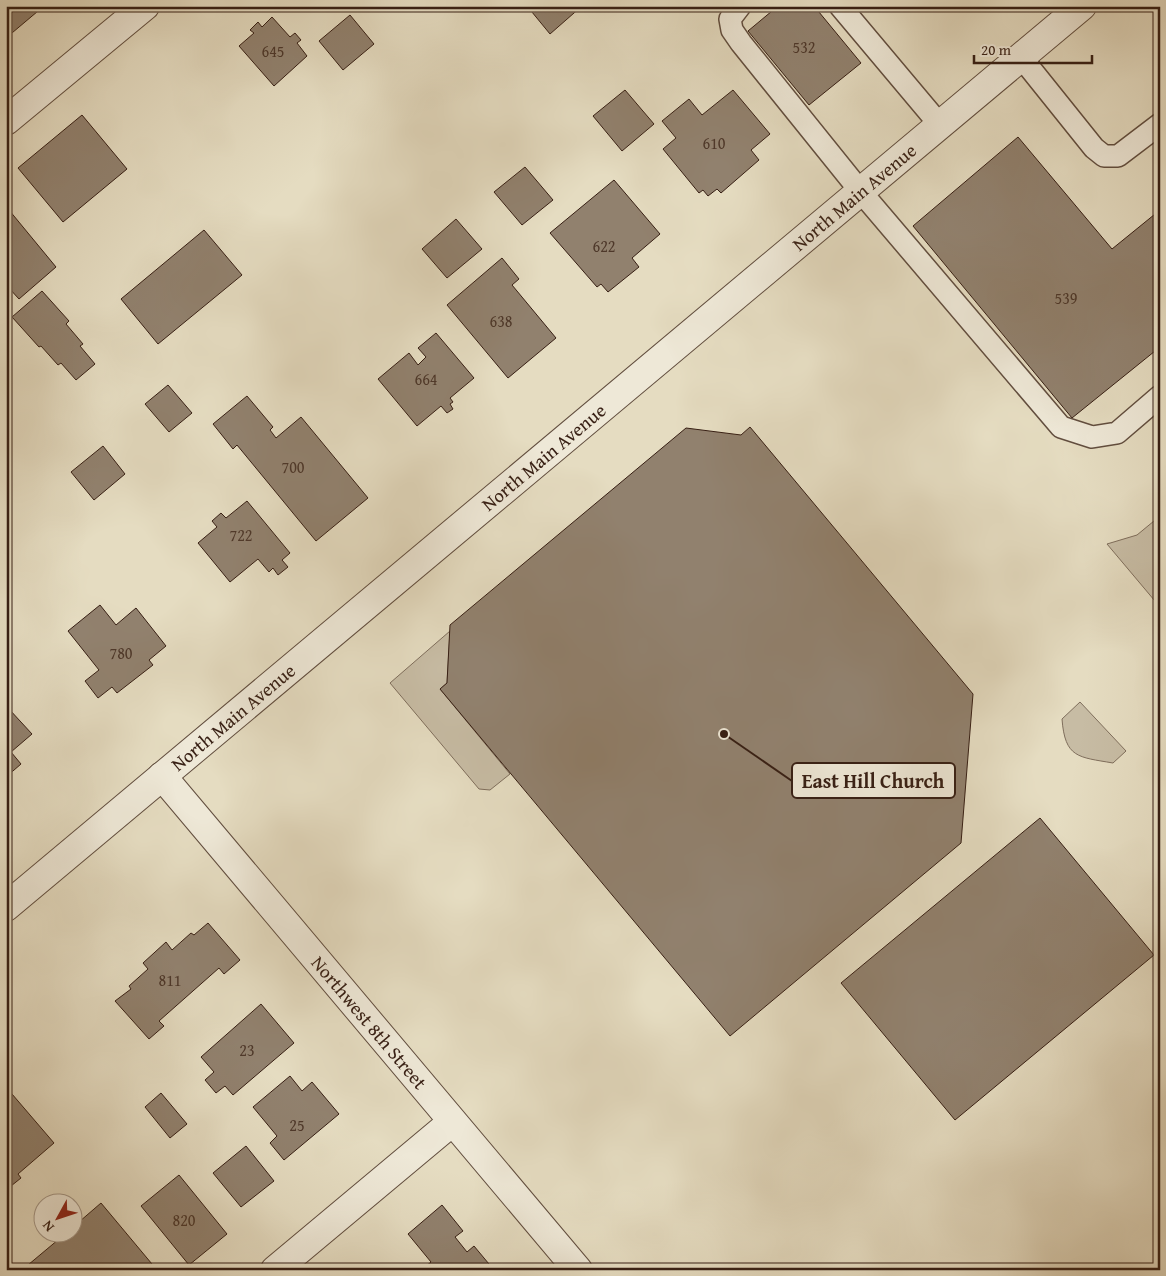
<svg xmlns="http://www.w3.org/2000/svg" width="1166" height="1276" viewBox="0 0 1166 1276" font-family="'Gentium Book Plus',serif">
  <rect width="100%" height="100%" fill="#e5dcc1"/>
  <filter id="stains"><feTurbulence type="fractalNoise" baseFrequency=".004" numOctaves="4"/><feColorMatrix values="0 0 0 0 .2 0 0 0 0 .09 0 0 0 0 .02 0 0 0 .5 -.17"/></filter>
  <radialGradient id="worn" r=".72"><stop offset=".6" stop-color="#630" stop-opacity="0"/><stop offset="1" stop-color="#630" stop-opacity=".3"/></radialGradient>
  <!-- green -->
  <g fill="#c7bca4" stroke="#7f6e5c">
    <path d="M 1160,516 L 1160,607 L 1107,544 L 1137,535 Z"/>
    <path d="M 450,631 L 447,683 L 440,689 L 510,774 L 490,790 L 479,789 L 390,683 Z"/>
    <path d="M 1080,702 L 1126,751 L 1113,763 C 1078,757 1065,758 1062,719 Z"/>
  </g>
  <!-- building -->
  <g fill="#91816e" stroke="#371f14">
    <path d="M 6,6 L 44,6 L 6,38 Z"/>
    <path d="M 527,6 L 582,6 L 550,34 Z"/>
    <path d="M 778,6 L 814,6 L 861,63 L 809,105 L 748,31 Z"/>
    <path d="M 350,15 L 374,44 L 343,70 L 319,41 Z"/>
    <path d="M 272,17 L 290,37 L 295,33 L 301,40 L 297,43 L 307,56 L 274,86 L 239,46 L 254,33 L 250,30 L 258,22 L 262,27 Z"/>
    <path d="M 625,90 L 654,124 L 622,151 L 593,116 Z"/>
    <path d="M 733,90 L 770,134 L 751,150 L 759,160 L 721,193 L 717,189 L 708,196 L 703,190 L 699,193 L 663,149 L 676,138 L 662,121 L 689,99 L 702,115 Z"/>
    <path d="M 82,115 L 127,169 L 63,222 L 18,168 Z"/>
    <path d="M 1018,137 L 1112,249 L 1160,210 L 1160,347 L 1072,418 L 913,226 Z"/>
    <path d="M 525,167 L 553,200 L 522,225 L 494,192 Z"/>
    <path d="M 614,180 L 660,234 L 632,258 L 639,267 L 608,292 L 601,284 L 597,287 L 550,233 Z"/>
    <path d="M 9,210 L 56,267 L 19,299 L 8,287 L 6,288 L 6,213 Z"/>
    <path d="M 456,219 L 482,249 L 447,278 L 422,249 Z"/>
    <path d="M 204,230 L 242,275 L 158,344 L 121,299 Z"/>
    <path d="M 502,258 L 519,279 L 512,285 L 556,338 L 508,378 L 447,305 Z"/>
    <path d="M 42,291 L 69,321 L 66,324 L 83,344 L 80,346 L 95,364 L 76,380 L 61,363 L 58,365 L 41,346 L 39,347 L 12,317 Z"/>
    <path d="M 436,333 L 474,378 L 450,398 L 453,402 L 450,404 L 453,409 L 447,413 L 441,406 L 417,426 L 378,379 L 409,353 L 418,365 L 426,357 L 418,348 Z"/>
    <path d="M 168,385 L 192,413 L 169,432 L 145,404 Z"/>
    <path d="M 247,396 L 273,427 L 270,430 L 276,438 L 301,417 L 368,498 L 316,541 L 237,445 L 233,449 L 213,424 Z"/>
    <path d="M 750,427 L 973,694 L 961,843 L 730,1036 L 440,689 L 447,683 L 450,625 L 686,428 L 741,435 Z"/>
    <path d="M 103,446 L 125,474 L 94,500 L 71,472 Z"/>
    <path d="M 247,501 L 290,553 L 282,560 L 288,567 L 278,575 L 273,568 L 269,572 L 258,559 L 230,582 L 198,543 L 217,527 L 212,521 L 221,513 L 226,518 Z"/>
    <path d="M 100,605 L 116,625 L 136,608 L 166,646 L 149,660 L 153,665 L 117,693 L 112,687 L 98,698 L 85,681 L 99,670 L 68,631 Z"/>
    <path d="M 9,709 L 32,734 L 11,752 L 21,764 L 6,777 L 6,711 Z"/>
    <path d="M 1040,818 L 1154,955 L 955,1120 L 841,983 Z"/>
    <path d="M 208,923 L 240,960 L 224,974 L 219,968 L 159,1021 L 164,1026 L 149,1039 L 115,1001 L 131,989 L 129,986 L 148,969 L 143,963 L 166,942 L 172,950 L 191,933 L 194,935 Z"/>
    <path d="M 261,1004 L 294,1043 L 233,1095 L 225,1086 L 216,1093 L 205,1080 L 214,1072 L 201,1057 Z"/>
    <path d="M 290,1076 L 302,1091 L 312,1082 L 339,1114 L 284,1160 L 270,1143 L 277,1136 L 253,1107 Z"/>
    <path d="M 6,1087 L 54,1143 L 18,1174 L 21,1178 L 6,1190 Z"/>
    <path d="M 161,1093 L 187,1124 L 170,1138 L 145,1107 Z"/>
    <path d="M 246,1146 L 274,1181 L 241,1207 L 213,1173 Z"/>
    <path d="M 179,1175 L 227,1234 L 189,1265 L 141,1206 Z"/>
    <path d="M 101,1203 L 157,1270 L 22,1270 L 65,1234 L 72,1234 L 72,1228 Z"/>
    <path d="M 442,1205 L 463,1231 L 455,1237 L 467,1252 L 474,1246 L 494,1270 L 428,1270 L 425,1267 L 431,1262 L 408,1234 Z"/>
  </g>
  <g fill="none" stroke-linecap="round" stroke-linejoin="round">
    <!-- service casing -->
    <g stroke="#624e3f" stroke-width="24">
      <g id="service">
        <path d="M 740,6 L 730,19 L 732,30 L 741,43 L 861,192 L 1061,427 L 1092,437 L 1117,433 L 1160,396"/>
        <path d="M 840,6 L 940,125"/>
        <path d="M 1021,57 L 1094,148 L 1104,156 L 1118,156 L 1160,124"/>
      </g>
    </g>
    <!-- minor casing -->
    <g stroke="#624e3f" stroke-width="30">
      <g id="minor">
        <path d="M 6,121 L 145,6"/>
        <path id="s1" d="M 162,776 L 578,1270"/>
        <path d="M 275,1270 L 452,1122"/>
      </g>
    </g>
    <!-- tertiary casing -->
    <g stroke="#624e3f" stroke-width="30">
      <g id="tertiary">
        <path id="s2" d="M 6,907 L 1082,6"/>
      </g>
    </g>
    <!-- service -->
    <use href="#service" stroke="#eee8d7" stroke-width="21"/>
    <!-- minor -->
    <use href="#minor" stroke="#eee8d7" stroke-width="28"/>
    <!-- tertiary -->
    <use href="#tertiary" stroke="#eee8d7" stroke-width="28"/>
  </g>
  <g text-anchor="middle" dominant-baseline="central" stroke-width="4" stroke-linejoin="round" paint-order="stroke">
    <!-- number labels -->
    <g font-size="16" fill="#4e382a">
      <text x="804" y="47">532</text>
      <text x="273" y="51">645</text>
      <text x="714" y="143">610</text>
      <text x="604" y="246">622</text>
      <text x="1066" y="298">539</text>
      <text x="501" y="321">638</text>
      <text x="426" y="379">664</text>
      <text x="293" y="467">700</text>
      <text x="241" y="535">722</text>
      <text x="121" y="653">780</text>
      <text x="170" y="980">811</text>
      <text x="247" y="1050">23</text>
      <text x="297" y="1125">25</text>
      <text x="184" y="1220">820</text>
    </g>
    <!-- street labels -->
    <g font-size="19" fill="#371f14" stroke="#eee8d7">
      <text stroke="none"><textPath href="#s2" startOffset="1106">North Main Avenue</textPath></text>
      <text stroke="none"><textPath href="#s2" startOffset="701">North Main Avenue</textPath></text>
      <text stroke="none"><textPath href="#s2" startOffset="296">North Main Avenue</textPath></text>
      <text stroke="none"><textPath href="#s1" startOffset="322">Northwest 8th Street</textPath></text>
    </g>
  </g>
  <!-- callouts -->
  <path fill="none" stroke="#371f14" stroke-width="2" d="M724 734L792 781"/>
  <circle fill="#371f14" stroke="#eee8d7" stroke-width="2" cx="724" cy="734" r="5"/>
  <rect fill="#eee8d7" stroke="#371f14" stroke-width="2" x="792" y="763" width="163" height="35" rx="5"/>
  <g font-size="20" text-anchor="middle" font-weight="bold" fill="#371f14">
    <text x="873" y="788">East Hill Church</text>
  </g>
  <!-- margin -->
  <rect width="1166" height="1276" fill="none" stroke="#e5dcc1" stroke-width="25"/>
  <rect x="8" y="8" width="1151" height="1261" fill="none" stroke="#371f14" stroke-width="2.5"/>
  <rect x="12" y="12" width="1141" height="1251" fill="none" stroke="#371f14"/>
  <!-- north arrow -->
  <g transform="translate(58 1218) rotate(230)"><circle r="24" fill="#eee8d7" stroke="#a59889"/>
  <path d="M0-4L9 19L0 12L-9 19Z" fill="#8f2418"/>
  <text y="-8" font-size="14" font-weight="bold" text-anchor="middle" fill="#371f14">N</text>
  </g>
  <!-- scale -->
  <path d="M974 55v8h118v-8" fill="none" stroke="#371f14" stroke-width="2.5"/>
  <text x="981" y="55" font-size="15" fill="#371f14" stroke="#eee8d7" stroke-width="4" paint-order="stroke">20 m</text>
  <rect width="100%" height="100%" filter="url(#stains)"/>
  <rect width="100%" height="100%" fill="url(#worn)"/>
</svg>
